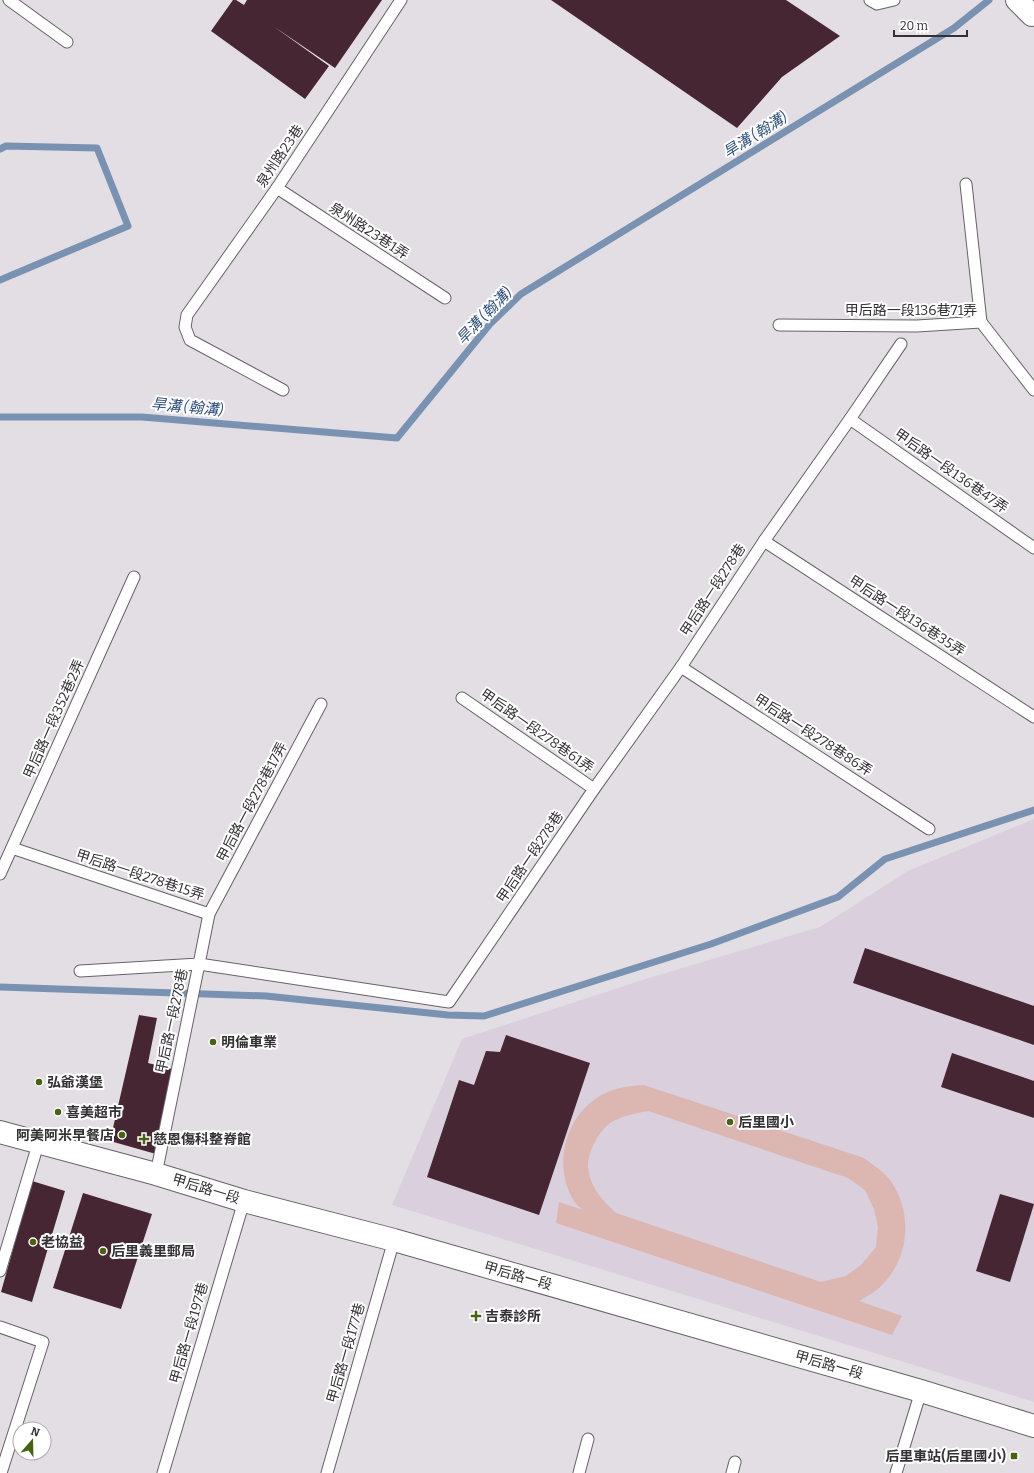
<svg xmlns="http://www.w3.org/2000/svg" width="1034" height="1473" viewBox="0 0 1034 1473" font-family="Bitter,'Noto Sans TC',serif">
  <rect width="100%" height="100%" fill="#e3dee4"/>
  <!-- built -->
  <path fill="#dacfdc" d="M 1034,819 L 1034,1402 L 392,1205 L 462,1039 L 652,977 L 820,927 L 908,871 Z"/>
  <!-- green -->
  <path fill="#dcb6b0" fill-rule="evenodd" d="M 644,1085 L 864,1158 C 873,1165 883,1171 890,1180 C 913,1212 910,1257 882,1285 C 876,1292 867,1296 859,1301 L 902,1316 L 892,1335 L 556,1223 L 559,1202 L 583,1210 C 580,1207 576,1205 574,1201 C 553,1168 564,1119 597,1098 C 611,1088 627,1086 644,1085 ZM 648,1111 L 848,1178 L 865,1190 L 874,1209 L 878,1227 L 876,1247 L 861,1265 L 846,1276 L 821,1282 L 616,1213 C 610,1207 603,1201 599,1195 C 593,1187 587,1173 588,1163 C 590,1147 601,1127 615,1120 C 626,1115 637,1113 648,1111 Z"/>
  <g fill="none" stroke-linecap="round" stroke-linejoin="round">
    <!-- stream -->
    <g stroke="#7a92b1" stroke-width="7">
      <path d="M 0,149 L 6,146 L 97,148 L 128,226 L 0,280"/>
      <path d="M 0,417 L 142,417 L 397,438 L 490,324 L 521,294 L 954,28 L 989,0"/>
      <path d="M 0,987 L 266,996 L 448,1015 L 484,1016 L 711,944 L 838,897 L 885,859 L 1034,810"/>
    </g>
  </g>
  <!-- building -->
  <g fill="#472633">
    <path d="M 233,0 L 236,0 L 244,5 L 247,0 L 382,0 L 335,68 L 273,26 L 329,66 L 305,99 L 211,31 Z"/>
    <path d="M 551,0 L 786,0 L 840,36 L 782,77 L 737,128 Z"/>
    <path d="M 865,948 L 1034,1006 L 1034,1045 L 853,983 Z"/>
    <path d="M 139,1015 L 157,1018 L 148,1063 L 176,1070 L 156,1154 L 110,1141 Z"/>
    <path d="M 506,1035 L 590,1063 L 539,1215 L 427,1177 L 459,1080 L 474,1085 L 486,1051 L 500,1052 Z"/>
    <path d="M 952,1053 L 1034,1081 L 1034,1118 L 941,1087 Z"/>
    <path d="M 32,1181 L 65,1191 L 32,1302 L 1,1292 Z"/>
    <path d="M 83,1193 L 152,1214 L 121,1309 L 53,1288 Z"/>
    <path d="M 1000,1194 L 1034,1204 L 1010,1282 L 976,1271 Z"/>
  </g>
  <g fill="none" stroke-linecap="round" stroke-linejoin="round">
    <!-- service casing -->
    <g stroke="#676268" stroke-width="13">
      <g id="service">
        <path d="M 9,0 L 67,42"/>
        <path d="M 870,0 L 877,4 L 894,0"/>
        <path d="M 966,184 L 981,322"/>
        <path d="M 277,188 L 445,298"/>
        <path d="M 779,325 L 917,326 L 981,322 L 1034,390"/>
        <path d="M 283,390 L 190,340 L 185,327 L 187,315 L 277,188 L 401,0"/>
        <path d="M 850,419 L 1034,548"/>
        <path d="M 764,541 L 1034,717"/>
        <path d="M 681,667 L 929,829"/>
        <path d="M 462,698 L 594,789"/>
        <path d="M 12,848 L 209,914 L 199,964 L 80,971"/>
        <path d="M 0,874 L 134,577"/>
        <path d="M 209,914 L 321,704"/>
        <path d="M 156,1174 L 199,964 L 449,1002 L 594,789 L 681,667 L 764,541 L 850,419 L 901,344"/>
        <path d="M 0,1271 L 39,1141"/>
        <path d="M 0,1327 L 43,1342 L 1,1473"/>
        <path d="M 163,1473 L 244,1201"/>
        <path d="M 327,1473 L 394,1240"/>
        <path d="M 579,1473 L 588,1439"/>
        <path d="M 732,1473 L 735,1462"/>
        <path d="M 896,1473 L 921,1391"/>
      </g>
    </g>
    <!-- minor casing -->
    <g stroke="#676268" stroke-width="24">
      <path id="minor" d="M 1017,0 L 1032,15"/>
    </g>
    <!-- secondary casing -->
    <g stroke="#676268" stroke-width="24">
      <path id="secondary" d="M 0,1132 L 156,1174 L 244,1201 L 394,1240 L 921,1391 L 1034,1426"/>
    </g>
    <!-- service -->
    <use href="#service" stroke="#fff" stroke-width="11"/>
    <!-- minor -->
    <use href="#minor" stroke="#fff" stroke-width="22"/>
    <!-- secondary -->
    <use href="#secondary" stroke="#fff" stroke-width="22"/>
  </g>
  <!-- markers -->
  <g fill="#476212" stroke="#fff" stroke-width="1.5">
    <circle cx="213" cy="1042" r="4"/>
    <circle cx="39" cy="1082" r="4"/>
    <circle cx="58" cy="1112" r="4"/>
    <circle cx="730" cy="1122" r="4"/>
    <circle cx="122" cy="1135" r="4"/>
    <path d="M142 1133h4v4h4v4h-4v4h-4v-4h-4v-4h4z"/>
    <circle cx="33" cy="1242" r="4"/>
    <circle cx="103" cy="1251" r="4"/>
    <path d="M474 1310h4v4h4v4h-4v4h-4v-4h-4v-4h4z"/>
    <rect x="1010" y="1452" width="8" height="8" rx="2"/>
  </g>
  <g text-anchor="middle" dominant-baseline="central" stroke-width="4" stroke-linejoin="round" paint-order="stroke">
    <!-- street labels -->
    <g font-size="14" fill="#333133" stroke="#fff">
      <text transform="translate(280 156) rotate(-56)">泉州路23巷</text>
      <text transform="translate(369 231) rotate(33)">泉州路23巷1弄</text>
      <text x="911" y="310">甲后路一段136巷71弄</text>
      <text transform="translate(951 471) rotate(35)">甲后路一段136巷47弄</text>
      <text transform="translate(713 590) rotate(-57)">甲后路一段278巷</text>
      <text transform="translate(907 616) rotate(33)">甲后路一段136巷35弄</text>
      <text transform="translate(54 719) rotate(-66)">甲后路一段352巷2弄</text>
      <text transform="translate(537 731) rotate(35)">甲后路一段278巷61弄</text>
      <text transform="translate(813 735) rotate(33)">甲后路一段278巷86弄</text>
      <text transform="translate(252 802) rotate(-62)">甲后路一段278巷17弄</text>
      <text transform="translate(530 857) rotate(-56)">甲后路一段278巷</text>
      <text transform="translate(140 875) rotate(18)">甲后路一段278巷15弄</text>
      <text transform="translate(172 1021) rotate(-78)">甲后路一段278巷</text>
      <text transform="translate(206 1189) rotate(17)">甲后路一段</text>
      <text transform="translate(518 1276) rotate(16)">甲后路一段</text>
      <text transform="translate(189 1333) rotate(-74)">甲后路一段197巷</text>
      <text transform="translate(346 1353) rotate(-74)">甲后路一段177巷</text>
      <text transform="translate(829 1365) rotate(16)">甲后路一段</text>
    </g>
    <!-- poi labels -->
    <g font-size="14" font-weight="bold" fill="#333133" stroke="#fff" text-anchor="start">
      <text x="221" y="1042">明倫車業</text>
      <text x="47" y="1082">弘爺漢堡</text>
      <text x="66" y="1112">喜美超市</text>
      <text x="738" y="1122">后里國小</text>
      <text x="114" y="1135" text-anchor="end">阿美阿米早餐店</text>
      <text x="153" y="1139">慈恩傷科整脊館</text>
      <text x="41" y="1242">老協益</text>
      <text x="111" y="1251">后里義里郵局</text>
      <text x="485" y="1316">吉泰診所</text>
      <text x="1006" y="1456" text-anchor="end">后里車站(后里國小)</text>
    </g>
    <!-- water labels -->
    <g font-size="15" font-style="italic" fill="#2e517d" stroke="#fff">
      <text transform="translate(755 135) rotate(-32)">旱溝 (翰溝)</text>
      <text transform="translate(484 316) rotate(-46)">旱溝 (翰溝)</text>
      <text transform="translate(187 407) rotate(5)">旱溝 (翰溝)</text>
    </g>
  </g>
  <!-- north arrow -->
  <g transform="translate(32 1441) rotate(20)"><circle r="19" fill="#ffffff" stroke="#adadad"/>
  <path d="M0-3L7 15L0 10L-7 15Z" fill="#476212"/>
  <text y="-6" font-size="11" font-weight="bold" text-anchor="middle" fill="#333133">N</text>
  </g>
  <!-- scale -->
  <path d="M894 30v6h73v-6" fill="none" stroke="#333133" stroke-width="2"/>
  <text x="900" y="30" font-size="12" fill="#333133" stroke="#ffffff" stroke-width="3" paint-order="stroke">20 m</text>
</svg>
